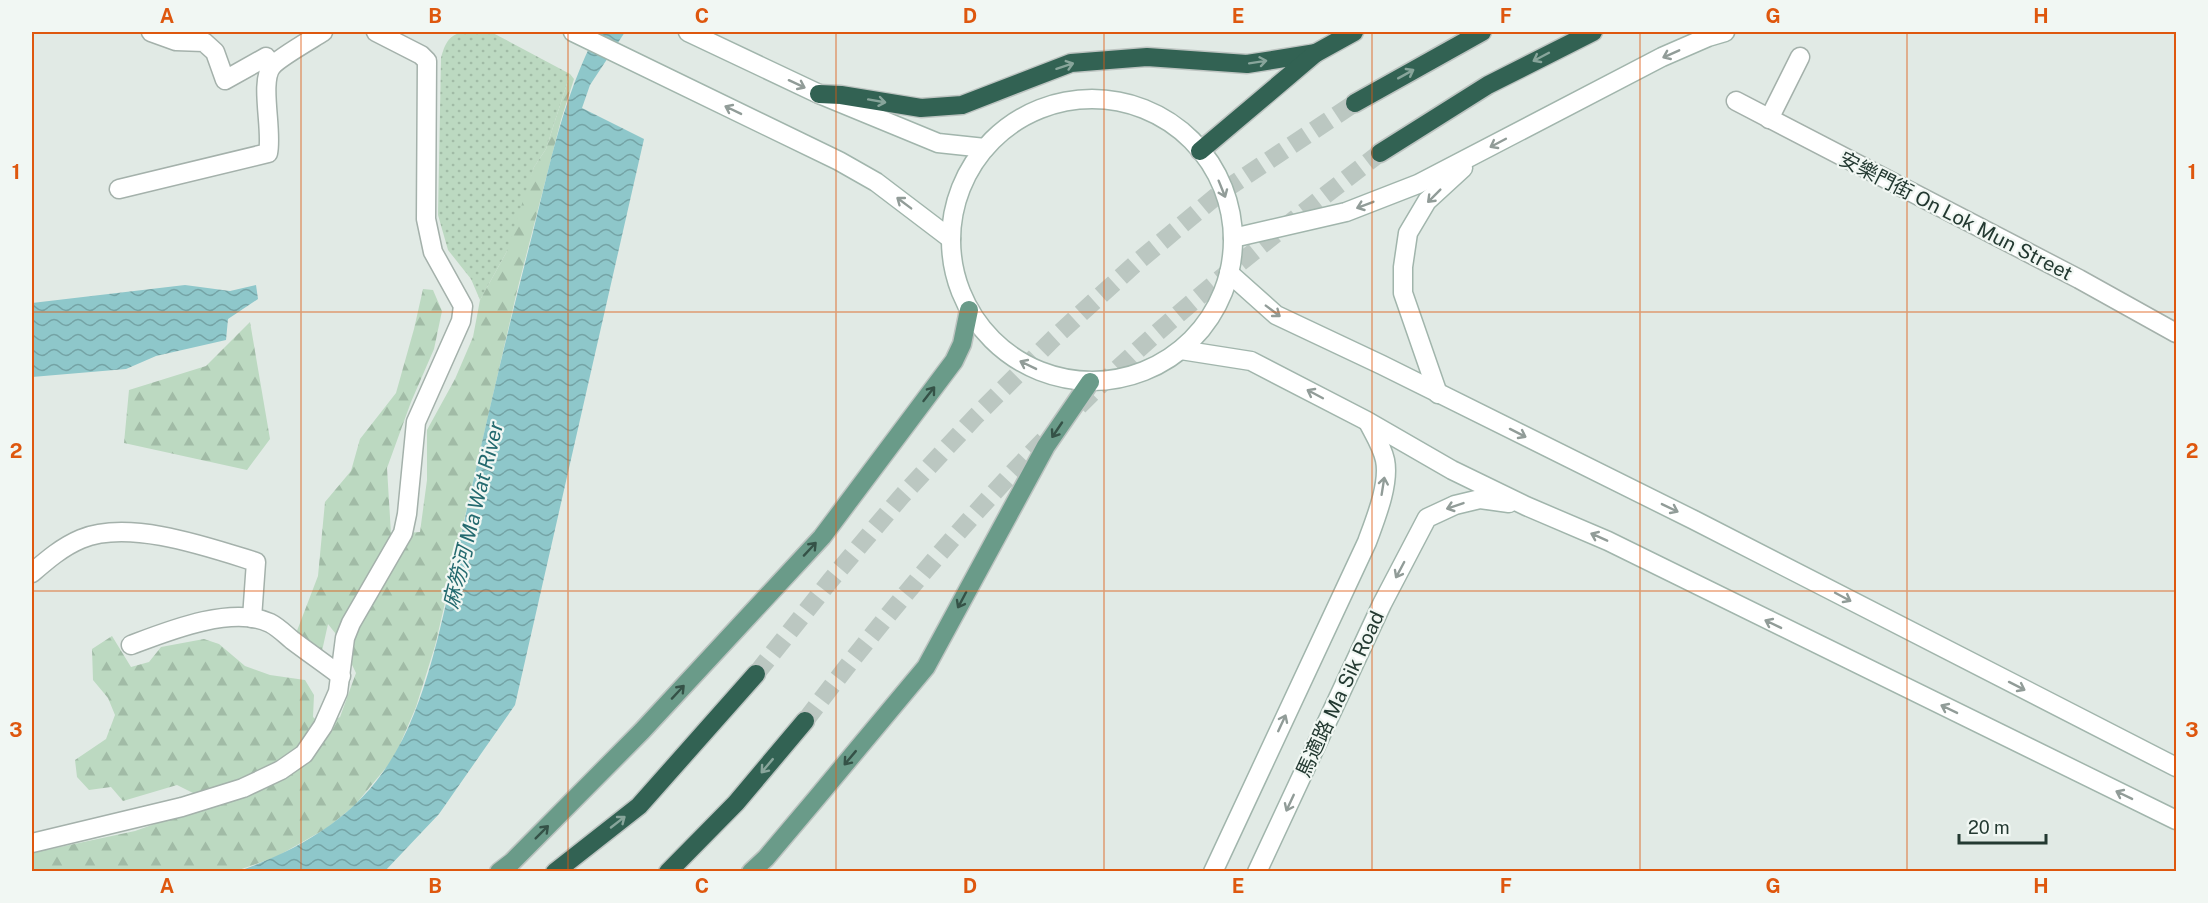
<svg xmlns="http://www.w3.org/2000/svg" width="2208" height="903" viewBox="0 0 2208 903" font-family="'Public Sans','Noto Sans SC',sans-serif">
  <defs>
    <pattern id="grass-dots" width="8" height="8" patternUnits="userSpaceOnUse" patternTransform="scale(1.5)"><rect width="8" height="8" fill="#bcd9c1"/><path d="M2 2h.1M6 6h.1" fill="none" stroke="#a1bba6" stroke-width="1.8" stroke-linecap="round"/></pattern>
    <pattern id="forest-firs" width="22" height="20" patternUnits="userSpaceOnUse" patternTransform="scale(1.5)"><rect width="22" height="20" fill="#bcd9c1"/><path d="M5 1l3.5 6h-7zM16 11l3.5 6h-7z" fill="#a1bba6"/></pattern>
    <pattern id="water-waves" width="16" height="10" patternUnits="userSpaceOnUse" patternTransform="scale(1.5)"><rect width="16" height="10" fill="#8ec7ca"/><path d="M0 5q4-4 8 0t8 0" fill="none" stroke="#74a3a5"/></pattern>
  </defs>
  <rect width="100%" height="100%" fill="#e1eae5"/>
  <!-- grass -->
  <path fill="url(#grass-dots)" d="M 462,32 L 491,32 L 570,74 L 546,149 L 534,167 L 521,217 L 506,253 L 480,300 L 471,279 L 448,250 L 438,215 L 441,58 C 445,44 448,36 462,32 Z"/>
  <!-- forest -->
  <g fill="url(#forest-firs)">
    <path d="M 570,74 L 574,79 L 561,120 L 517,291 L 435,646 L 416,707 L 398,749 L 389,764 L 355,805 L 327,828 L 276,857 L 236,871 L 32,871 L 32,853 L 135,831 L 180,815 L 193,793 L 177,785 L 123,801 L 111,787 L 89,790 L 77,777 L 75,760 L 106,739 L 115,715 L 108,698 L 93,680 L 92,649 L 112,636 L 131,667 L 149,662 L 161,647 L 204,639 L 219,644 L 245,666 L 270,675 L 305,680 L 314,695 L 313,717 L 323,726 L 340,717 L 356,673 L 339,638 L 328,624 L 322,651 L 295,636 L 318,576 L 325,502 L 351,471 L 360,439 L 396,393 L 414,329 L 423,289 L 433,290 L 442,311 L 434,349 L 411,402 L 387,468 L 391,534 L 420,532 L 427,480 L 427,430 L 455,379 L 473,337 L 480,300 L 506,253 L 534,167 L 546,149 Z"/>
    <path d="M 250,322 L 270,439 L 247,470 L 124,443 L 129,390 L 206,366 Z"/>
  </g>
  <!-- water -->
  <g fill="url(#water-waves)">
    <path d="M 597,32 L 625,32 L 590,85 L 582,108 L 644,139 L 515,705 L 439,814 L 385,871 L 236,872 C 297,851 354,819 389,763 C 428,704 443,614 459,545 C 482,440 506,336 533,232 C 551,160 563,98 597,32 Z"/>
    <path d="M 185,285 L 230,291 L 256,285 L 258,299 L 228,319 L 226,340 L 156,356 L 126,369 L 32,377 L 32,303 Z"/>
  </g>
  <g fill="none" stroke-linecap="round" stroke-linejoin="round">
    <!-- motorway-tunnel -->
    <g stroke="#bbc7c1" stroke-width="18" stroke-dasharray="18 9" stroke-linecap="butt">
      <path d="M 1079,406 C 1172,313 1276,233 1380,153"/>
      <path d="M 756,674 L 830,581 L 901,497 L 976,416 L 1054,338 L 1135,264 L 1220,193 L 1355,103"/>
      <path d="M 805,721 C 880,622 960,525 1048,436"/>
    </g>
    <!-- minor casing -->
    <g stroke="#a4b1ab" stroke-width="21">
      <g id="minor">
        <path d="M 151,32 L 176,41 L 204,42 L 215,52 L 225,80 L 266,57 L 272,66"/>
        <path d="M 1736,101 L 2079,279 L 2176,333"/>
        <path d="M 1769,119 L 1800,57"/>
        <path d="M 119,189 L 268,153 C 273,130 259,82 272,66 C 280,57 312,39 323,32"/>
        <path d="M 32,573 C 47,560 62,547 81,539 C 129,519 208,547 256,562 L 252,618"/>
        <path d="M 131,645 C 168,631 232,605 270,623 C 278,627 286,635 292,640 C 308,652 325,664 341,676"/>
        <path d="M 32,843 L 182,807 L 243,788 L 281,770 L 304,754 L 323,726 L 338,692 L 345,638 L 351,623 L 403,533 L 407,514 L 416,422 L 461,321 L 463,306 L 433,252 L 426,219 L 427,61 L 421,55 L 376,32"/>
      </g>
    </g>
    <!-- secondary casing -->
    <g stroke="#a1b5ac" stroke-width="21">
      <g id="secondary">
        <path d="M 573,32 L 839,161 L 876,182 L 951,239"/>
        <path d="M 688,32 L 819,94 L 938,143 L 985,148"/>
        <circle cx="1092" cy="240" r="141"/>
        <path d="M 1233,238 L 1346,212 L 1418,184 L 1662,57 L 1708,37 L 1725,32"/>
        <path d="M 1229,273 L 1276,315 L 1382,365 L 1694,520 L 2176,767"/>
        <path d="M 1181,350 L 1251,361 L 1367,421 L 1452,470 L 1526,506 L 1608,541 L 2176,820"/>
        <path d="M 1438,394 L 1403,293 L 1403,267 L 1408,233 L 1427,201 L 1463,168"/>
        <path d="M 1213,872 L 1367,542 C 1375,520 1390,484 1385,460 C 1382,446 1374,434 1368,422"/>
        <path d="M 1257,872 L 1382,604 L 1427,518 L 1455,505 L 1480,499 L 1509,503"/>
      </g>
    </g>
    <!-- primary casing -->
    <g stroke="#bdc4c1" stroke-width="21">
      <g id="primary">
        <path d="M 499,872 L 512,862 L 642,731 L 822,537 L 954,361 L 962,344 L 969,310"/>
        <path d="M 751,872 L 766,858 L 815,800 L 926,667 L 1046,446 L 1090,382"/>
      </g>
    </g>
    <!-- motorway casing -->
    <g stroke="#bdc4c1" stroke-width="21">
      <g id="motorway">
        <path d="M 819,94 L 841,95 L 921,108 L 962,105 L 1071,63 L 1147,57 L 1247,64 L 1316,53"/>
        <path d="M 1355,103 L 1482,32"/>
        <path d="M 1200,151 L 1316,53 L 1354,32"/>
        <path d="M 1380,153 L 1488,85 L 1593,32"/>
        <path d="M 555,872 L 639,806 L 756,674"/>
        <path d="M 668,872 L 736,803 L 805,721"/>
      </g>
    </g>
    <!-- minor -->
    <use href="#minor" stroke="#fff" stroke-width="18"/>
    <!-- secondary -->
    <use href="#secondary" stroke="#fff" stroke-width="18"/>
    <!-- primary -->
    <use href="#primary" stroke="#6a9b89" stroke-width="18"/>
    <!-- motorway -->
    <use href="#motorway" stroke="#326253" stroke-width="18"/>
  </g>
  <!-- one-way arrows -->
  <defs><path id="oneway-shaft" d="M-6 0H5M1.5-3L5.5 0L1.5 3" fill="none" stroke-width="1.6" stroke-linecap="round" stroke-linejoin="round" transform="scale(1.5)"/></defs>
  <g stroke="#919c98">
    <use href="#oneway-shaft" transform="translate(1671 54) rotate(156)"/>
    <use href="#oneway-shaft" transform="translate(797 84) rotate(25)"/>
    <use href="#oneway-shaft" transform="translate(733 110) rotate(-154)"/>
    <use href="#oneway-shaft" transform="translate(1498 143) rotate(152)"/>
    <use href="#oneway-shaft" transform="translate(1222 189) rotate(68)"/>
    <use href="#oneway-shaft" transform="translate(1434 196) rotate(135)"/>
    <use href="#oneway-shaft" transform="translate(904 203) rotate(-143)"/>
    <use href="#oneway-shaft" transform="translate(1365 205) rotate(159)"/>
    <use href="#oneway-shaft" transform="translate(1273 311) rotate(37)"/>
    <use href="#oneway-shaft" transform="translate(1028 365) rotate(-154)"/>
    <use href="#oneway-shaft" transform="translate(1315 394) rotate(-152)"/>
    <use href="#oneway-shaft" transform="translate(1518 433) rotate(27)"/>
    <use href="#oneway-shaft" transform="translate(1383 486) rotate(-81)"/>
    <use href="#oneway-shaft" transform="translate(1455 506) rotate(161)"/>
    <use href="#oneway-shaft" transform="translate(1670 508) rotate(26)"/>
    <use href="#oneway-shaft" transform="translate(1599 537) rotate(-156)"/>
    <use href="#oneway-shaft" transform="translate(1400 570) rotate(118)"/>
    <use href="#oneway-shaft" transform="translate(1843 597) rotate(28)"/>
    <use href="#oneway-shaft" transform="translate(1773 624) rotate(-154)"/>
    <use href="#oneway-shaft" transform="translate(2017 686) rotate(27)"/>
    <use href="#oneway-shaft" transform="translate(1949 709) rotate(-154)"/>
    <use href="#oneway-shaft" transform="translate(1282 723) rotate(-65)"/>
    <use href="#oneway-shaft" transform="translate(2124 795) rotate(-154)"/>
    <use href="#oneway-shaft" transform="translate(1290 803) rotate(115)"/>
  </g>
  <g stroke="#88a59b">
    <use href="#oneway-shaft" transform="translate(1541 57) rotate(152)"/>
    <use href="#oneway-shaft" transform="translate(1258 62) rotate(-9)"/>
    <use href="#oneway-shaft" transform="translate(1065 66) rotate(-18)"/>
    <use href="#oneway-shaft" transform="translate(1406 74) rotate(-29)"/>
    <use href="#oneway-shaft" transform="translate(877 101) rotate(10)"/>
    <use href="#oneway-shaft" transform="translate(767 766) rotate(130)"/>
    <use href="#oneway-shaft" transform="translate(618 822) rotate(-38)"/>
  </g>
  <g stroke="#355247">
    <use href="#oneway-shaft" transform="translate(929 394) rotate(-52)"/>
    <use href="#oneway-shaft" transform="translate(1057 430) rotate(124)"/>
    <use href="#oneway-shaft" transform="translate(810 549) rotate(-47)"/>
    <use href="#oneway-shaft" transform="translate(962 600) rotate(118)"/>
    <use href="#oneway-shaft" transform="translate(678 692) rotate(-47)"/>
    <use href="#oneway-shaft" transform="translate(850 758) rotate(130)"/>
    <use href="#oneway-shaft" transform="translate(542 832) rotate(-45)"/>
  </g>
  <!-- grid -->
  <path fill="none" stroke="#de570e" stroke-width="1.5" stroke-opacity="0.55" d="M 301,32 L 301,872M 568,32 L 568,872M 836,32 L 836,872M 1104,32 L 1104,872M 1372,32 L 1372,872M 1640,32 L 1640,872M 1907,32 L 1907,872M 32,312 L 2176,312M 32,591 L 2176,591"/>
  <g text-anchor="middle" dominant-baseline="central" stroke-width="4.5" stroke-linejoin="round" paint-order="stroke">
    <!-- street labels -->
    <g font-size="20" fill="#233931" stroke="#f1f7f3">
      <text transform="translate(1956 216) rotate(27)">安樂門街 On Lok Mun Street</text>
      <text transform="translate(1340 694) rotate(-65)">馬適路 Ma Sik Road</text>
    </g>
    <!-- water labels -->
    <g font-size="21" font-style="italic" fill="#23696e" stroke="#f1f7f3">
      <text transform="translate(473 515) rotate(-76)">麻笏河 Ma Wat River</text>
    </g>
  </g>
  <!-- border -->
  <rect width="2208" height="903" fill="none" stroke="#f1f7f3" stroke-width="66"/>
  <!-- scale -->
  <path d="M1959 834v9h87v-9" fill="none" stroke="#233931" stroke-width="3"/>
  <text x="1968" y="834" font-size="18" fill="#233931" stroke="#f1f7f3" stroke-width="4.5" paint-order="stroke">20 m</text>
  <rect x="33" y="33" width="2142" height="837" fill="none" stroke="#de570e" stroke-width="2"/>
  <g font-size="20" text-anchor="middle" font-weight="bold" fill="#de570e">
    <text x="167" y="23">A</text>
    <text x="435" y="23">B</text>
    <text x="702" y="23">C</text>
    <text x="970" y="23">D</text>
    <text x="1238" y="23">E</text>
    <text x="1506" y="23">F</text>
    <text x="1773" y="23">G</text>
    <text x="2041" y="23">H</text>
    <text x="16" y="179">1</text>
    <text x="2192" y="179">1</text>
    <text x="16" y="458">2</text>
    <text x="2192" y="458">2</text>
    <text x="16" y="737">3</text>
    <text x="2192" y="737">3</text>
    <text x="167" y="893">A</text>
    <text x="435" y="893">B</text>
    <text x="702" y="893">C</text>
    <text x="970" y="893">D</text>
    <text x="1238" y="893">E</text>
    <text x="1506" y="893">F</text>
    <text x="1773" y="893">G</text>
    <text x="2041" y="893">H</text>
  </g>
</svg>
